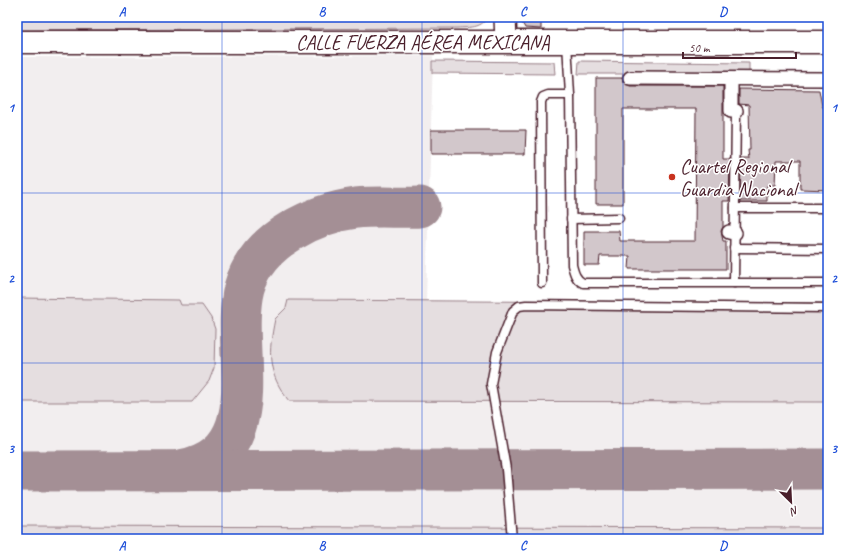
<svg xmlns="http://www.w3.org/2000/svg" width="845" height="556" viewBox="0 0 845 556" font-family="Caveat,sans-serif">
  <rect width="100%" height="100%" fill="#fff"/>
  <filter id="ink" filterUnits="userSpaceOnUse"><feTurbulence type="fractalNoise" baseFrequency=".025" numOctaves="2"/><feDisplacementMap in="SourceGraphic" scale="8" xChannelSelector="R" yChannelSelector="G"/><feConvolveMatrix kernelMatrix="1 2 1 2 8 2 1 2 1" color-interpolation-filters="sRGB"/></filter>
  <g filter="url(#ink)">
    <!-- built -->
    <path fill="#f2eeef" d="M 433,56 L 426,301 L 828,303 L 828,539 L 17,539 L 17,57 Z"/>
    <!-- green -->
    <g fill="#e5dee0" stroke="#987e86">
      <path d="M 33,17 L 488,17 C 480,29 470,27 457,28 L 17,30 L 17,19 L 33,19 Z"/>
      <path d="M 432,61 L 554,62 L 555,74 L 432,73 Z"/>
      <path d="M 579,61 L 749,63 L 749,74 L 578,74 Z"/>
      <path d="M 17,298 L 179,300 L 181,305 L 202,305 L 211,318 L 215,329 L 214,368 L 209,381 L 192,402 L 17,402 Z"/>
      <path d="M 288,300 L 828,303 L 828,402 L 289,401 C 267,373 268,353 275,319 L 286,308 Z"/>
      <path d="M 17,526 L 828,528 L 828,539 L 17,539 Z"/>
    </g>
    <g fill="none" stroke-linecap="round" stroke-linejoin="round">
      <!-- taxiway -->
      <g stroke="#a48f95" stroke-width="41">
        <path d="M 181,470 C 274,452 228,350 244,288 C 251,263 269,244 291,231 C 311,219 333,211 356,208 C 377,206 399,208 420,207"/>
        <path d="M 17,471 L 828,469"/>
      </g>
    </g>
    <!-- building -->
    <g fill="#d2c7cb" stroke="#4a1f2b">
      <path d="M 519,17 L 541,17 L 541,29 L 525,28 Z"/>
      <path d="M 596,78 L 622,78 L 623,82 L 630,86 L 723,86 L 723,159 L 730,159 L 729,201 L 723,201 L 723,227 L 721,231 L 723,241 L 726,241 L 726,269 L 629,269 L 630,256 L 600,256 L 599,265 L 584,265 L 584,231 L 619,231 L 620,241 L 695,241 L 696,109 L 623,109 L 623,204 L 596,204 Z"/>
      <path d="M 739,89 L 819,90 L 822,106 L 828,114 L 828,190 L 800,189 L 800,161 L 776,161 L 775,185 L 767,185 L 767,201 L 740,201 L 741,159 L 749,159 L 748,150 L 750,150 L 749,105 L 739,104 Z"/>
      <path d="M 431,130 L 526,130 L 525,154 L 431,154 Z"/>
    </g>
    <g fill="none" stroke-linecap="round" stroke-linejoin="round">
      <!-- service casing -->
      <g stroke="#4a1f2b" stroke-width="11">
        <g id="service">
          <path d="M 567,43 L 570,95 L 572,265 C 574,273 576,280 583,283 L 828,283"/>
          <path d="M 735,208 L 828,208"/>
          <path d="M 571,219 L 619,218"/>
          <path d="M 734,248 L 828,249"/>
          <path d="M 542,283 L 541,102 L 543,97 L 548,95 L 570,95"/>
          <path d="M 734,283 L 736,111"/>
          <path d="M 512,539 L 506,469 L 491,384 L 497,352 L 513,311 L 519,306 L 526,305 L 828,308"/>
        </g>
      </g>
      <!-- pedestrian casing -->
      <g stroke="#4a1f2b" stroke-width="16">
        <g id="pedestrian">
          <path d="M 630,78 L 828,79"/>
          <path d="M 731,79 L 731,111 L 736,111"/>
          <path d="M 729,232 L 735,233"/>
        </g>
      </g>
      <!-- tertiary casing -->
      <g stroke="#4a1f2b" stroke-width="24">
        <path id="tertiary" d="M 505,17 L 506,42"/>
      </g>
      <!-- secondary casing -->
      <g stroke="#4a1f2b" stroke-width="25">
        <path id="secondary" d="M 17,42 L 828,42"/>
      </g>
      <!-- service -->
      <use href="#service" stroke="#fff" stroke-width="8"/>
      <!-- pedestrian -->
      <use href="#pedestrian" stroke="#fff" stroke-width="13"/>
      <!-- tertiary -->
      <use href="#tertiary" stroke="#fff" stroke-width="21"/>
      <!-- secondary -->
      <use href="#secondary" stroke="#fff" stroke-width="22"/>
    </g>
  </g>
  <!-- grid -->
  <path fill="none" stroke="#1d4ed8" stroke-width="1" stroke-opacity="0.55" d="M 222,17 L 222,539M 422,17 L 422,539M 623,17 L 623,539M 17,193 L 828,193M 17,363 L 828,363"/>
  <!-- markers -->
  <circle fill="#c8321e" stroke="#fff" stroke-width="1.5" cx="672" cy="177" r="4"/>
  <g text-anchor="middle" dominant-baseline="central" stroke-width="3" stroke-linejoin="round" paint-order="stroke">
    <!-- street labels -->
    <g font-size="20" fill="#4a1f2b" stroke="#fff">
      <text x="423" y="42">CALLE FUERZA AÉREA MEXICANA</text>
    </g>
    <!-- poi labels -->
    <g font-size="20" fill="#4a1f2b" stroke="#fff" text-anchor="start">
      <text x="680" y="166">Cuartel Regional<tspan x="680" dy="23">Guardia Nacional</tspan></text>
    </g>
  </g>
  <!-- margin -->
  <rect width="845" height="556" fill="none" stroke="#fff" stroke-width="44"/>
  <!-- north arrow -->
  <g transform="translate(791 502) rotate(156)" stroke="#ffffff" stroke-width="3" paint-order="stroke">
  <path d="M0-3L7 15L0 10L-7 15Z" fill="#4a1f2b"/>
  <text y="-6" font-size="11" font-weight="bold" text-anchor="middle" fill="#4a1f2b">N</text>
  </g>
  <!-- scale -->
  <path d="M683 52v6h113v-6" fill="none" stroke="#4a1f2b" stroke-width="2"/>
  <text x="689" y="52" font-size="12" fill="#4a1f2b" stroke="#ffffff" stroke-width="3" paint-order="stroke">50 m</text>
  <rect x="22" y="22" width="801" height="512" fill="none" stroke="#1d4ed8" stroke-width="1.5"/>
  <g font-size="13" text-anchor="middle" font-weight="bold" fill="#1d4ed8">
    <text x="122" y="16">A</text>
    <text x="322" y="16">B</text>
    <text x="523" y="16">C</text>
    <text x="723" y="16">D</text>
    <text x="11" y="112">1</text>
    <text x="834" y="112">1</text>
    <text x="11" y="283">2</text>
    <text x="834" y="283">2</text>
    <text x="11" y="453">3</text>
    <text x="834" y="453">3</text>
    <text x="122" y="550">A</text>
    <text x="322" y="550">B</text>
    <text x="523" y="550">C</text>
    <text x="723" y="550">D</text>
  </g>
</svg>
